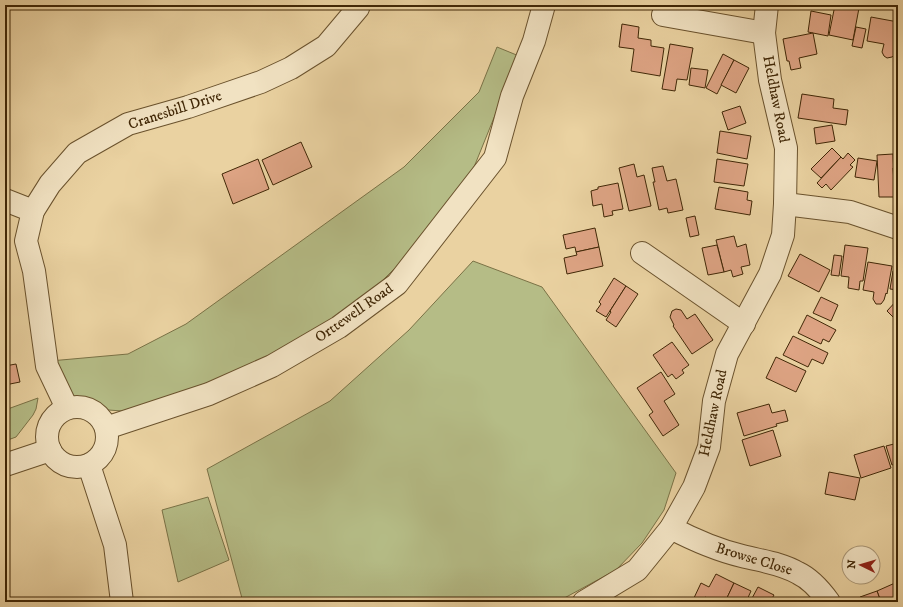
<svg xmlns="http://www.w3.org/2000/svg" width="903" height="607" viewBox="0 0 903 607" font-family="'IM FELL DW Pica',serif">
  <rect width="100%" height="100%" fill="#ead2a1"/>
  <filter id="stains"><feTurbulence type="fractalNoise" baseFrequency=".005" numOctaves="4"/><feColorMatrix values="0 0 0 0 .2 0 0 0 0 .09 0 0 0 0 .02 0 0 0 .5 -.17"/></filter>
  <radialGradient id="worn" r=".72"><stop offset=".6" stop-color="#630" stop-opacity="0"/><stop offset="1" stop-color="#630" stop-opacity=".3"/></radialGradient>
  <!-- green -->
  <g fill="#b5bc86" stroke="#7a7246">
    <path d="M 497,47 L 519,56 L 472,172 L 429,234 L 356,307 L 272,359 L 192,393 L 122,411 L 95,409 L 71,412 L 50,361 L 128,354 L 186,324 L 404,167 L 479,92 Z"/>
    <path d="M 473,261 L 542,287 L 676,473 L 664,510 L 642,543 L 616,570 L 557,602 L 243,602 L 207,469 L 330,401 L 409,330 Z"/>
    <path d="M 38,398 L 36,409 L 33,415 L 16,437 L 5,441 L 5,410 Z"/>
    <path d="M 208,497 L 229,560 L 178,582 L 162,510 Z"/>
  </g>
  <!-- building -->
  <g fill="#dea484" stroke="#402706">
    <path d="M 694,5 L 712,5 L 711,9 L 693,7 Z"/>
    <path d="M 835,5 L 844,5 L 859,8 L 853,40 L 829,35 Z"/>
    <path d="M 811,11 L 831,15 L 828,36 L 808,32 Z"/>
    <path d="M 871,17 L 898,22 L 898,46 L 897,46 L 896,54 L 892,57 L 887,58 L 884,56 L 882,52 L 884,44 L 867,41 Z"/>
    <path d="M 622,24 L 639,27 L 638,38 L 651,40 L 651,46 L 664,48 L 660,76 L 631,71 L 634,49 L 619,47 Z"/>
    <path d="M 856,27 L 866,29 L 862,48 L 852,46 Z"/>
    <path d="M 813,33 L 817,54 L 799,58 L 801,68 L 791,70 L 789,61 L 787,61 L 783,39 Z"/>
    <path d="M 670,44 L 693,48 L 687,80 L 677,79 L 675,91 L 662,89 Z"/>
    <path d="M 723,54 L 734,60 L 717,94 L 706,88 Z"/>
    <path d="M 734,60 L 749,68 L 736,93 L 721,85 Z"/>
    <path d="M 691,68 L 708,70 L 705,88 L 689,85 Z"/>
    <path d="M 802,94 L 834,99 L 833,108 L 848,110 L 846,125 L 798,118 Z"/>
    <path d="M 740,106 L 746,123 L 728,130 L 722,112 Z"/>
    <path d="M 832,125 L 835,141 L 816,144 L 814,128 Z"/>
    <path d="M 720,131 L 751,136 L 747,159 L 717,153 Z"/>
    <path d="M 301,142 L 312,167 L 273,185 L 262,160 Z"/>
    <path d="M 832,148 L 841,157 L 821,178 L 811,169 Z"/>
    <path d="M 848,153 L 855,160 L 850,165 L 853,167 L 831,190 L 826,184 L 822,188 L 817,183 L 841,157 L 843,159 Z"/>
    <path d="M 893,154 L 895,197 L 879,197 L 877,155 Z"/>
    <path d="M 858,158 L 877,161 L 874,180 L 855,177 Z"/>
    <path d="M 258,159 L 269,189 L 233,204 L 222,174 Z"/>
    <path d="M 717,159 L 748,164 L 744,186 L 714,182 Z"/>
    <path d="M 634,164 L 637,177 L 644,175 L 651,206 L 629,211 L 619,168 Z"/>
    <path d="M 663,166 L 667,181 L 676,179 L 683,210 L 668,213 L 667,208 L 659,210 L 653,182 L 655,182 L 652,168 Z"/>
    <path d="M 893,168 L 898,168 L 898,197 L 895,197 Z"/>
    <path d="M 618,183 L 623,209 L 612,211 L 613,215 L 604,217 L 602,204 L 593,206 L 591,191 L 598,189 L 598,187 Z"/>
    <path d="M 719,187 L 748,192 L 747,200 L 752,201 L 750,215 L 715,209 Z"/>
    <path d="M 695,216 L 699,235 L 690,237 L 686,218 Z"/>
    <path d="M 595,228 L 599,247 L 576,252 L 575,247 L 566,249 L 563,235 Z"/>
    <path d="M 734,236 L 737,247 L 746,244 L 750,265 L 741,267 L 743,274 L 733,277 L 731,270 L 724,272 L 716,240 Z"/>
    <path d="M 717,245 L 724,272 L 708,275 L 702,248 Z"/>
    <path d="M 845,245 L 868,248 L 863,281 L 860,281 L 859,290 L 848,288 L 849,277 L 841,276 Z"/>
    <path d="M 599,247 L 603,266 L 567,274 L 564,258 L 577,255 L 576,252 Z"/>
    <path d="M 800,254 L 830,270 L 819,292 L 788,276 Z"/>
    <path d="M 834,255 L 842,256 L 839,276 L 831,275 Z"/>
    <path d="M 868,262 L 892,266 L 887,294 L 886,293 L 884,300 L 881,304 L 876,304 L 873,299 L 874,292 L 863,290 Z"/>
    <path d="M 893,271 L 898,272 L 898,290 L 890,289 Z"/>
    <path d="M 614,278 L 626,286 L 606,317 L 596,311 L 601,304 L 599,302 Z"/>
    <path d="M 626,286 L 638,294 L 616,327 L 606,320 L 611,312 L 610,311 Z"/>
    <path d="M 821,297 L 838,305 L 831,321 L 813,313 Z"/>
    <path d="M 898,299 L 898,322 L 887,311 Z"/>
    <path d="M 676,309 L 681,310 L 687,319 L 695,314 L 713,340 L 692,354 L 673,326 L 674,325 L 670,317 L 672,311 Z"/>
    <path d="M 807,315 L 836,330 L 829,342 L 823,339 L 821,344 L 798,333 Z"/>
    <path d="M 793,336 L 828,353 L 823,364 L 812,359 L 808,367 L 783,355 Z"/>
    <path d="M 672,342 L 689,365 L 682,370 L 684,373 L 676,379 L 672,374 L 668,377 L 653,355 Z"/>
    <path d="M 776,357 L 806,371 L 796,392 L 766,378 Z"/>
    <path d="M 16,364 L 20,382 L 5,385 L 5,366 Z"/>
    <path d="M 661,372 L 675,394 L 664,401 L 679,425 L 663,436 L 649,415 L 653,412 L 637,388 Z"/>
    <path d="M 769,404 L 772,413 L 785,410 L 788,421 L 776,424 L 777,426 L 744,436 L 737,413 Z"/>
    <path d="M 773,430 L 781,456 L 750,466 L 742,440 Z"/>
    <path d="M 894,444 L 898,456 L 898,463 L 892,465 L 886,446 Z"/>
    <path d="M 884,446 L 891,468 L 861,478 L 854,455 Z"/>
    <path d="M 829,472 L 860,478 L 855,500 L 825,494 Z"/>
    <path d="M 716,574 L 734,583 L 725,602 L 716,602 L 705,597 L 703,602 L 696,602 L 693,600 L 701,583 L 709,587 Z"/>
    <path d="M 734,583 L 751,591 L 746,602 L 725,602 Z"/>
    <path d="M 895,583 L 898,589 L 898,602 L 881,602 L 877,591 Z"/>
    <path d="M 758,587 L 774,595 L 770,602 L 750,602 Z"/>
    <path d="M 877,591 L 881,602 L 862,602 L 860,597 Z"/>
  </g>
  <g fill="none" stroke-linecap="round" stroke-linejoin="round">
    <!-- minor casing -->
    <g stroke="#6a522d" stroke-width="24">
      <g id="minor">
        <path d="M 663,15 L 764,33"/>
        <path d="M 5,200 L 33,211"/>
        <path d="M 785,204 L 850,212 L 898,228"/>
        <path d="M 642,253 L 744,324"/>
        <circle cx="77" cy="437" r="30"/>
        <path d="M 67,408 L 47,366 L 34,271 L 26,241 L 33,211 L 50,184 L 77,153 L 128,124 L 188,107 L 261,82 L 291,68 L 326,46 L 358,8 L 359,5"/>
        <path d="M 106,428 L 209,394 L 272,366 L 339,327 L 397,284 L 495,158 L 512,96 L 534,41 L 544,5"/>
        <path d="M 5,465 L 50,450"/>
        <path d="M 89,465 L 115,545 L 122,602"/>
        <path d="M 671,528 C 694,540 717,550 742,556 C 761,561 781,563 798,573 C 811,579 821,591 829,602"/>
        <path d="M 584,602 L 637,570 L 671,528 L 694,487 L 709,447 L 714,401 L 727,354 L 770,274 L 783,235 L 785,204 L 786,148 L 770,80 L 764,33 L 767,5"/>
      </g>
    </g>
    <!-- minor -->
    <use href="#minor" stroke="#f1e2c2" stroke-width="22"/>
  </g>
  <g text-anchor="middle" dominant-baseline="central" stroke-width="3" stroke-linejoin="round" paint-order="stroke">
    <!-- street labels -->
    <g font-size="15" fill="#402706" stroke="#f1e2c2">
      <text transform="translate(776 99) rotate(79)">Heldhaw Road</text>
      <text transform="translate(175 110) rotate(-18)">Cranesbill Drive</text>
      <text transform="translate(354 313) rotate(-35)">Orttewell Road</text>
      <text transform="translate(713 413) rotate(-78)">Heldhaw Road</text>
      <text transform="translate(754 559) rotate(17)">Browse Close</text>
    </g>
  </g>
  <!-- margin -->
  <rect width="903" height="607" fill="none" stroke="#ead2a1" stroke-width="20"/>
  <rect x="6" y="6" width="891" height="595" fill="none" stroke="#402706" stroke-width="2"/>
  <rect x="10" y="10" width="883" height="587" fill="none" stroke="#402706"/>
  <!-- north arrow -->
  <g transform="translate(861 565) rotate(275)"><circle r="19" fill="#f1e2c2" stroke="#aa9777"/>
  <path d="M0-3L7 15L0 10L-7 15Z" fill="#8f2418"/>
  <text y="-6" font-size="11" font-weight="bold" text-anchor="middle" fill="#402706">N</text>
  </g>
  <rect width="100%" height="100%" filter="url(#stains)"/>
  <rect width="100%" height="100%" fill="url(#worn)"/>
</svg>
